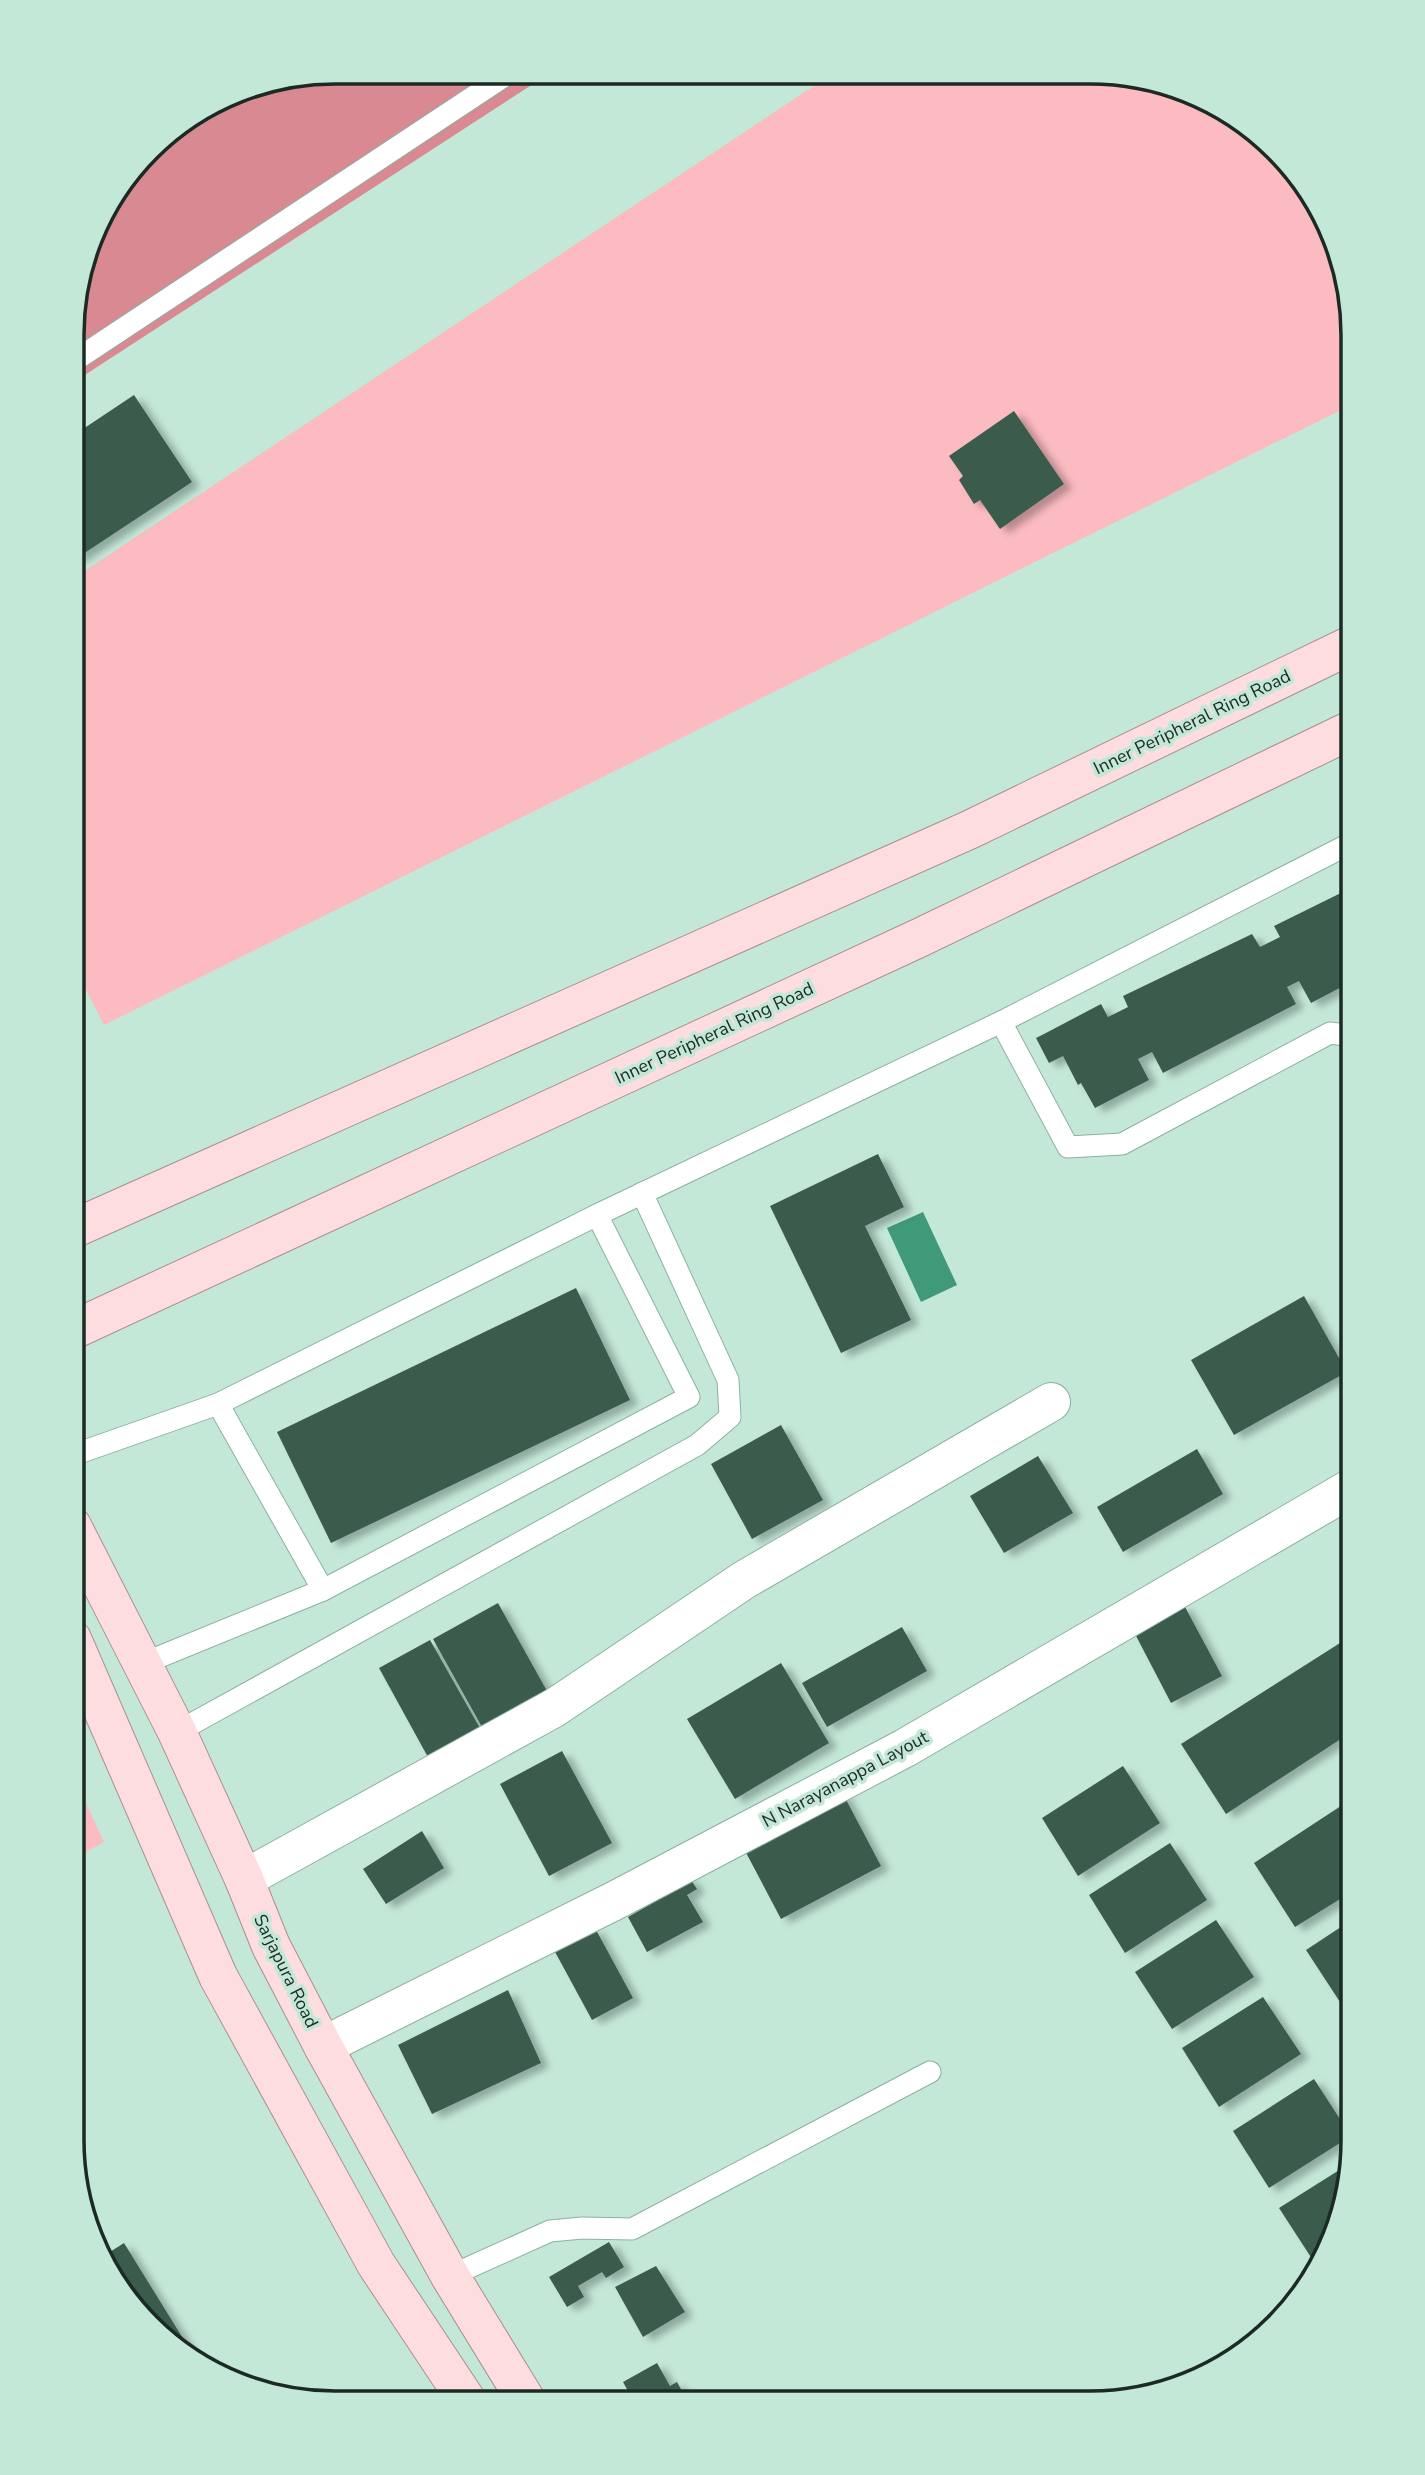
<svg xmlns="http://www.w3.org/2000/svg" width="1425" height="2475" viewBox="0 0 1425 2475" font-family="'Nunito Sans',sans-serif">
  <defs>
    <filter id="shadow"><feDropShadow dx="8" dy="4.5" stdDeviation="3.5" flood-color="#0004"/></filter>
  </defs>
  <rect width="100%" height="100%" fill="#c4e8d8"/>
  <!-- green -->
  <g fill="#fbbbc0">
    <path d="M 830,75 L 1141,77 L 1206,99 L 1263,137 L 1309,189 L 1339,250 L 1353,335 L 1353,404 L 104,1025 L 73,964 L 74,578 Z"/>
    <path d="M 72,1773 L 104,1842 L 72,1860 Z"/>
  </g>
  <!-- forest -->
  <path fill="#d98991" d="M 335,72 L 550,73 L 74,382 L 74,301 L 99,218 L 161,137 L 235,92 Z"/>
  <!-- water -->
  <path fill="#409979" d="M 923,1212 L 957,1285 L 921,1302 L 887,1228 Z"/>
  <!-- building -->
  <g fill="#3b5b4d" filter="url(#shadow)">
    <path d="M 134,395 L 192,482 L 74,560 L 74,435 Z"/>
    <path d="M 1014,411 L 1064,484 L 1000,529 L 980,500 L 974,504 L 959,480 L 963,476 L 949,456 Z"/>
    <path d="M 1353,887 L 1353,981 L 1311,1003 L 1299,981 L 1287,987 L 1296,1004 L 1163,1073 L 1152,1052 L 1138,1059 L 1149,1080 L 1095,1108 L 1081,1083 L 1078,1085 L 1063,1056 L 1049,1063 L 1036,1038 L 1044,1034 L 1101,1004 L 1108,1017 L 1128,1007 L 1123,996 L 1252,934 L 1260,947 L 1280,937 L 1274,926 Z"/>
    <path d="M 878,1154 L 904,1207 L 865,1226 L 911,1320 L 841,1353 L 770,1206 Z"/>
    <path d="M 576,1288 L 630,1400 L 331,1543 L 277,1432 Z"/>
    <path d="M 1304,1296 L 1347,1372 L 1234,1435 L 1191,1360 Z"/>
    <path d="M 781,1425 L 823,1500 L 752,1539 L 711,1464 Z"/>
    <path d="M 1197,1449 L 1223,1494 L 1123,1552 L 1097,1507 Z"/>
    <path d="M 1038,1456 L 1073,1513 L 1004,1553 L 970,1496 Z"/>
    <path d="M 498,1603 L 552,1700 L 487,1736 L 433,1639 Z"/>
    <path d="M 1184,1605 L 1222,1676 L 1171,1703 L 1134,1632 Z"/>
    <path d="M 902,1627 L 927,1671 L 827,1727 L 802,1683 Z"/>
    <path d="M 430,1640 L 481,1730 L 429,1759 L 379,1668 Z"/>
    <path d="M 1340,1643 L 1353,1663 L 1353,1731 L 1226,1814 L 1181,1744 Z"/>
    <path d="M 781,1663 L 829,1743 L 735,1799 L 687,1719 Z"/>
    <path d="M 562,1751 L 612,1843 L 549,1876 L 500,1784 Z"/>
    <path d="M 1123,1766 L 1160,1823 L 1078,1876 L 1042,1818 Z"/>
    <path d="M 842,1792 L 881,1866 L 781,1919 L 742,1845 Z"/>
    <path d="M 1353,1798 L 1353,1891 L 1295,1927 L 1254,1863 Z"/>
    <path d="M 422,1831 L 444,1868 L 386,1904 L 363,1869 Z"/>
    <path d="M 1170,1843 L 1207,1900 L 1125,1953 L 1089,1895 Z"/>
    <path d="M 689,1877 L 697,1889 L 687,1895 L 703,1922 L 647,1952 L 628,1917 L 658,1900 L 655,1895 Z"/>
    <path d="M 1353,1919 L 1353,1995 L 1340,2002 L 1306,1950 Z"/>
    <path d="M 1216,1920 L 1254,1977 L 1172,2029 L 1135,1972 Z"/>
    <path d="M 595,1928 L 633,1998 L 592,2020 L 554,1950 Z"/>
    <path d="M 508,1990 L 541,2063 L 432,2114 L 398,2045 Z"/>
    <path d="M 1263,1997 L 1301,2054 L 1219,2107 L 1182,2048 Z"/>
    <path d="M 1314,2079 L 1351,2136 L 1269,2188 L 1233,2131 Z"/>
    <path d="M 1352,2162 L 1333,2240 L 1321,2262 L 1316,2265 L 1279,2208 Z"/>
    <path d="M 609,2242 L 624,2267 L 606,2278 L 602,2272 L 578,2286 L 584,2297 L 567,2307 L 549,2277 Z"/>
    <path d="M 124,2243 L 197,2361 L 175,2349 L 116,2286 L 102,2257 Z"/>
    <path d="M 656,2266 L 685,2312 L 643,2337 L 615,2287 Z"/>
    <path d="M 657,2363 L 670,2386 L 677,2382 L 688,2402 L 634,2402 L 623,2382 Z"/>
  </g>
  <g fill="none" stroke-linecap="round" stroke-linejoin="round">
    <!-- service casing -->
    <g stroke="#8db0a0" stroke-width="23">
      <g id="service">
        <path d="M 74,361 L 509,73"/>
        <path d="M 1353,1036 L 1330,1033 L 1122,1144 L 1068,1147 L 1001,1022 L 1353,842"/>
        <path d="M 218,1404 L 597,1215"/>
        <path d="M 73,1455 L 218,1404 L 323,1590 L 689,1397 L 597,1215 L 1001,1022"/>
        <path d="M 142,1664 L 323,1590"/>
        <path d="M 177,1732 L 697,1445 L 730,1417 L 728,1380 L 642,1193"/>
        <path d="M 450,2276 L 550,2231 L 582,2228 L 632,2229 L 930,2072"/>
      </g>
    </g>
    <!-- minor casing -->
    <g stroke="#8db0a0" stroke-width="40">
      <g id="minor">
        <path d="M 244,1879 L 554,1708 L 744,1580 L 1051,1402"/>
        <path d="M 323,2046 L 614,1901 L 905,1748 L 1353,1487"/>
      </g>
    </g>
    <!-- primary casing -->
    <g stroke="#ad8f90" stroke-width="40">
      <g id="primary">
        <path d="M 73,1229 L 969,830 L 1353,644"/>
        <path d="M 73,1330 L 919,938 L 1353,729"/>
        <path d="M 72,1526 L 177,1732 L 244,1879 L 271,1946 L 323,2046 L 450,2276 L 527,2402"/>
        <path d="M 72,1639 L 218,1976 L 376,2264 L 467,2401"/>
      </g>
    </g>
    <!-- service -->
    <use href="#service" stroke="#fff" stroke-width="21"/>
    <!-- minor -->
    <use href="#minor" stroke="#fff" stroke-width="38"/>
    <!-- primary -->
    <use href="#primary" stroke="#fddddf" stroke-width="38"/>
  </g>
  <g text-anchor="middle" dominant-baseline="central" stroke-width="7" stroke-linejoin="round" paint-order="stroke">
    <!-- street labels -->
    <g font-size="18" fill="#1c2a24" stroke="#c4e8d8">
      <text transform="translate(1192 722) rotate(-26)">Inner Peripheral Ring Road</text>
      <text transform="translate(714 1033) rotate(-25)">Inner Peripheral Ring Road</text>
      <text transform="translate(845 1779) rotate(-28)">N Narayanappa Layout</text>
      <text transform="translate(286 1971) rotate(64)">Sarjapura Road</text>
    </g>
  </g>
  <!-- crop -->
  <path d="M0 0H1425V2475H0ZM335 84H1090A251 251 0 0 1 1341 335V2140A251 251 0 0 1 1090 2391H335A251 251 0 0 1 84 2140V335A251 251 0 0 1 335 84Z" fill="#c4e8d8" fill-rule="evenodd"/>
  <path fill="none" stroke="#1c2a24" stroke-width="3.5" d="M335 84H1090A251 251 0 0 1 1341 335V2140A251 251 0 0 1 1090 2391H335A251 251 0 0 1 84 2140V335A251 251 0 0 1 335 84Z"/>
</svg>
